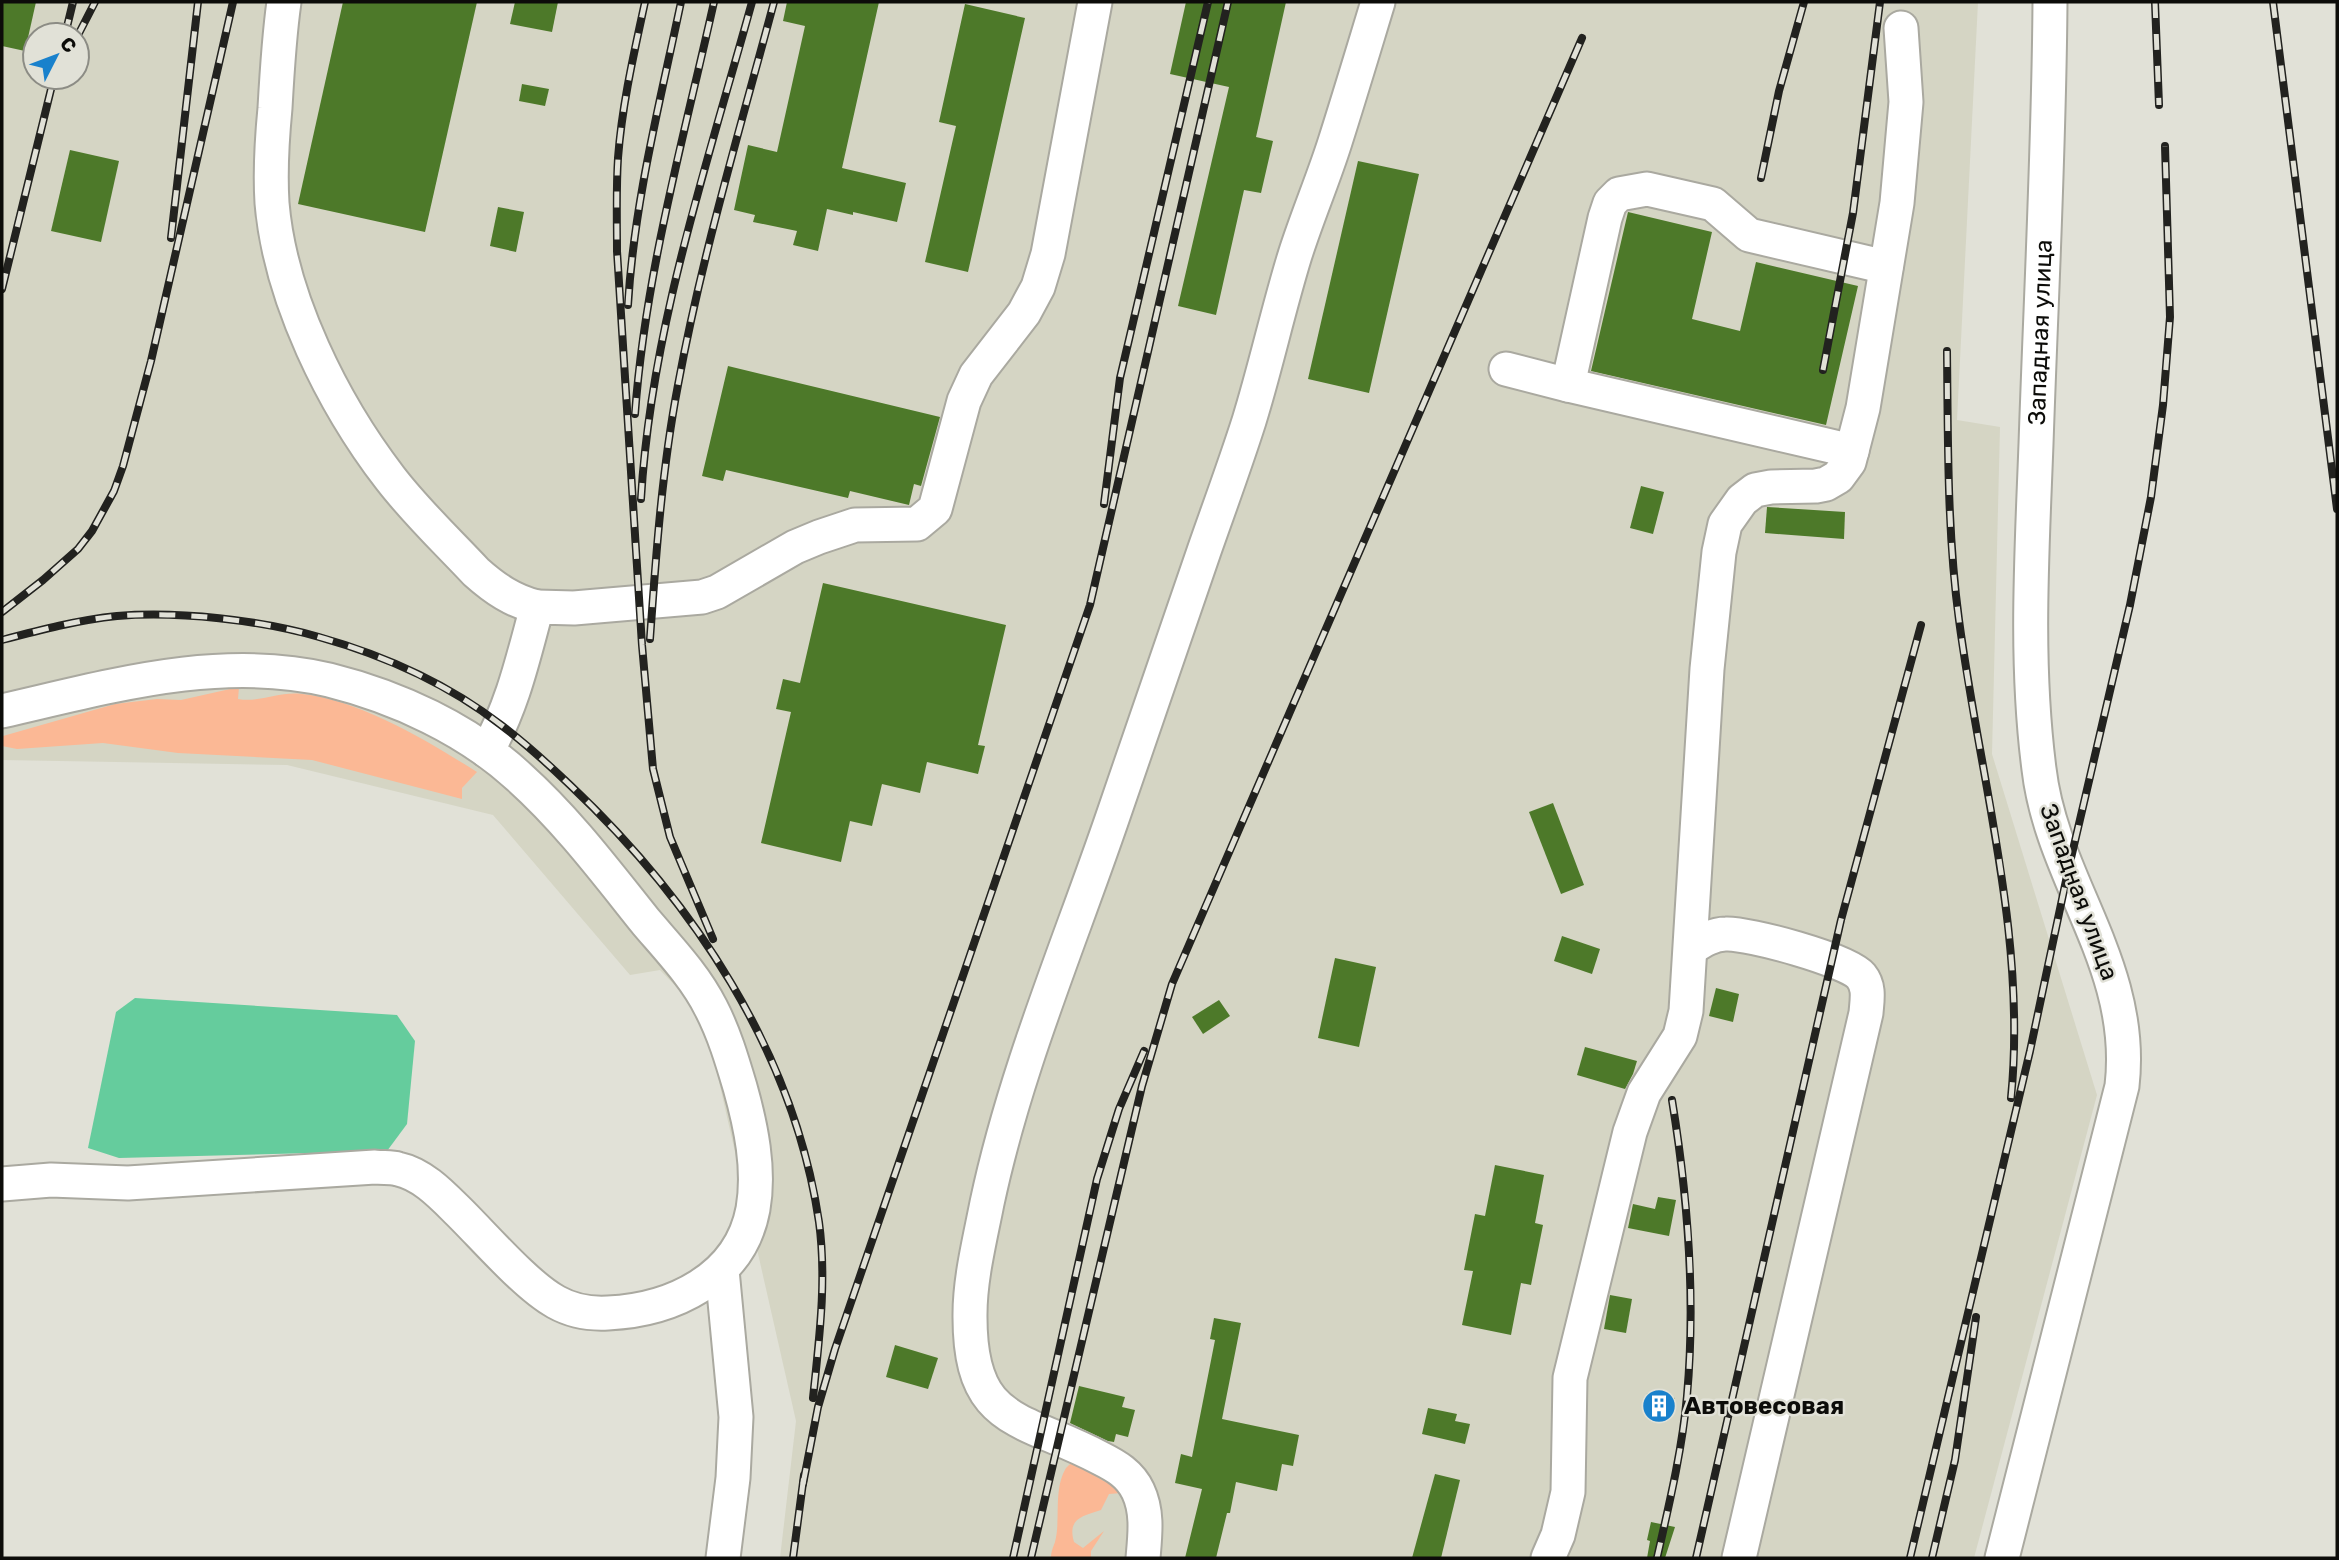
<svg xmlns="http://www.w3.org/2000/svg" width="2339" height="1560" viewBox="0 0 2339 1560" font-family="Rubik,sans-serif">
  <rect width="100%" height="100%" fill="#e1e1d7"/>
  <!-- built -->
  <path fill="#d5d5c4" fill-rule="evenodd" d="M 2,2 L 1978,2 L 1957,420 L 2000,427 L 1992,754 L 2097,1095 L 1974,1558 L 780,1558 L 796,1421 L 710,1042 L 692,1003 L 660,970 L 630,975 L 493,815 L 287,765 L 2,760 ZM 35,35 L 77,35 L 77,77 L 35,77 Z"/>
  <!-- green -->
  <g fill="#fbb895">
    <path d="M 239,687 L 238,699 C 260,703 279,691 302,694 C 360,700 428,741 477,772 L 462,788 L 462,799 L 312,760 L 178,753 L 103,743 L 17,749 L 2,746 L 3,736 L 115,704 L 157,699 L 181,700 Z"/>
    <path d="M 1074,1461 L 1102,1480 L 1116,1486 L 1121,1493 L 1109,1494 L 1101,1510 C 1083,1516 1067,1518 1074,1542 L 1083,1548 L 1104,1531 L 1091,1551 L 1091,1558 L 1051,1558 C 1051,1551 1053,1548 1055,1542 C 1061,1519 1053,1490 1066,1468 C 1066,1468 1073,1461 1074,1461 Z"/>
  </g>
  <!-- water -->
  <path fill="#65cc9d" d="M 135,998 L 397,1015 L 415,1041 L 407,1124 L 387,1151 L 119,1158 L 88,1148 L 116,1012 Z"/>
  <!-- building -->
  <g fill="#4d7929">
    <path d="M 2,2 L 36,2 L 25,51 L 2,46 Z"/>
    <path d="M 343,2 L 477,2 L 425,232 L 298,204 Z"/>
    <path d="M 515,2 L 558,2 L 552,32 L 510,24 Z"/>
    <path d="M 787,2 L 879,2 L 842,168 L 906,183 L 897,222 L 853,212 L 853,215 L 827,209 L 818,251 L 793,245 L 797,231 L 753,222 L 755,215 L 734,210 L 748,145 L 777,152 L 805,26 L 783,21 Z"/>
    <path d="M 1186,2 L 1286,2 L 1256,137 L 1273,141 L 1261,193 L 1244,190 L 1216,315 L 1178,306 L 1229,87 L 1170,74 Z"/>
    <path d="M 965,4 L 1025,18 L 968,272 L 925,262 L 956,126 L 939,122 Z"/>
    <path d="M 522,84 L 549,89 L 545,106 L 519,101 Z"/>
    <path d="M 70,150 L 119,161 L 101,242 L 51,231 Z"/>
    <path d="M 1358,161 L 1419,174 L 1369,393 L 1308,379 Z"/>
    <path d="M 498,207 L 524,212 L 516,252 L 490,246 Z"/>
    <path d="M 1628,212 L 1712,232 L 1692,319 L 1740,331 L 1756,262 L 1858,286 L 1826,425 L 1591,371 Z"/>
    <path d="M 728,366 L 940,417 L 921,486 L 914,484 L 909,505 L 850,491 L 848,498 L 726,470 L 723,481 L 702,476 Z"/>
    <path d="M 1641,486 L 1664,492 L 1653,534 L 1630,528 Z"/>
    <path d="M 1767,507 L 1845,512 L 1844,539 L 1765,533 Z"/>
    <path d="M 823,583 L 1006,625 L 978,745 L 985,746 L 978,774 L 927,762 L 920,793 L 882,784 L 872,826 L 850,821 L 841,862 L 761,843 L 791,712 L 776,709 L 783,679 L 800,683 Z"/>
    <path d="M 1553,803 L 1584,885 L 1561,894 L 1529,812 Z"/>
    <path d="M 1562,936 L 1600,949 L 1592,974 L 1554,961 Z"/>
    <path d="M 1335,958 L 1376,967 L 1359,1047 L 1318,1038 Z"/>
    <path d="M 1716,988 L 1739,994 L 1733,1022 L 1709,1016 Z"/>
    <path d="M 1219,1000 L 1230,1016 L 1203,1034 L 1192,1017 Z"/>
    <path d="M 1585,1047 L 1637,1061 L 1633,1074 L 1625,1089 L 1577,1075 Z"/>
    <path d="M 1495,1165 L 1544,1175 L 1535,1223 L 1543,1225 L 1531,1285 L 1521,1283 L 1511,1335 L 1462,1325 L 1473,1271 L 1464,1270 L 1475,1214 L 1485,1216 Z"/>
    <path d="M 1658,1197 L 1676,1200 L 1669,1236 L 1628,1228 L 1633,1204 L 1655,1209 Z"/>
    <path d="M 1610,1295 L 1632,1299 L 1626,1333 L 1604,1329 Z"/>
    <path d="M 1214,1318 L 1241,1323 L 1222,1419 L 1299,1435 L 1293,1466 L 1282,1464 L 1277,1491 L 1236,1482 L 1230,1513 L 1227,1513 L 1216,1558 L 1185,1558 L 1202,1489 L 1175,1483 L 1181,1454 L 1192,1457 L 1215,1340 L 1210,1339 Z"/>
    <path d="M 895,1345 L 938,1358 L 928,1389 L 886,1377 Z"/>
    <path d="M 1079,1386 L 1125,1397 L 1122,1407 L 1135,1410 L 1128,1437 L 1116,1434 L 1114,1442 L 1108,1441 L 1070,1423 Z"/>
    <path d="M 1647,1393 L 1675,1398 L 1671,1418 L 1644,1413 Z"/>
    <path d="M 1428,1408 L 1457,1414 L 1455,1421 L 1470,1424 L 1465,1444 L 1422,1434 Z"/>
    <path d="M 1435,1474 L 1460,1480 L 1441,1558 L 1412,1558 Z"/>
    <path d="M 1651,1522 L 1675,1527 L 1665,1558 L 1647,1558 L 1650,1541 L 1647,1540 Z"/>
  </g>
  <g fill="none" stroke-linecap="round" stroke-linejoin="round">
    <!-- minor casing -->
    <g stroke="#aaa9a0" stroke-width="37">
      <g id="minor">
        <path d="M 284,2 C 279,37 277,72 275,108 C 272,139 270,171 272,203 C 280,298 333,404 390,478 C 416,512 448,542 476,572 C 495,589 513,601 537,607"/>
        <path d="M 1506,369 L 1568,385"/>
        <path d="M 1852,451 L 1568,385 L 1605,218 L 1610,203 L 1619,194 L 1647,189 L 1713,204 L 1749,235 L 1886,267"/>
        <path d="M 2,711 C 108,687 219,654 329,680 C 397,697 467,729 519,777 C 567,820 606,872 646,922 C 669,949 695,976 711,1008 C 724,1033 732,1060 740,1087 C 751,1126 760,1169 753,1209 C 740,1279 672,1310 608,1313 C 590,1314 572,1311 556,1302 C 525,1285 482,1234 455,1208 C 439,1192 421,1174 398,1169 C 391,1167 383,1168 375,1167 L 128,1183 L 51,1180 L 2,1184"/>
        <path d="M 487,751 C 513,705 523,658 537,607 L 574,608 L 702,597 L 717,592 L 795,547 L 819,537 L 855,525 L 917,524 L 935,509 L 964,401 L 976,375 L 1024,313 L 1038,287 L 1048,254 L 1095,2"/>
        <path d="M 1691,948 C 1702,941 1713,934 1726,934 C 1748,933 1848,960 1861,976 C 1870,987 1867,1000 1866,1013 L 1739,1558"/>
        <path d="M 722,1270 L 736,1417 L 733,1478 L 723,1558"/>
        <path d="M 1143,1558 C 1145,1535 1148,1512 1138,1491 C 1130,1474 1116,1466 1100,1458 C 1020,1416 969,1425 970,1314 C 970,1278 980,1239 987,1203 C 1015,1071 1068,947 1112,819 C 1143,730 1173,640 1204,551 C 1219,508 1235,465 1249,421 C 1266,366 1278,310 1295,255 C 1307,217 1323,180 1335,142 C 1350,95 1364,48 1378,2"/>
        <path d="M 1548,1558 L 1558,1535 L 1568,1492 L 1570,1378 L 1630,1132 L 1644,1093 L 1680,1036 L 1686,1011 L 1707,669 L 1719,552 L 1725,524 L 1742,500 L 1755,490 L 1771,487 L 1816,486 L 1826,484 L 1838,477 L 1849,462 L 1863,408 L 1897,203 L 1906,102 L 1901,28"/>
        <path id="s1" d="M 2002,1558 L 2122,1086 C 2136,965 2052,881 2039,769 C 2025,661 2032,552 2036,444 C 2041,296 2049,149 2050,2"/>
      </g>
    </g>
    <!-- minor -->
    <use href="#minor" stroke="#fff" stroke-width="33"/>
    <!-- rail casing -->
    <g stroke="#22221f" stroke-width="8">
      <g id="rail">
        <path d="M 645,2 C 634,53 622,105 618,158 C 616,189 617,220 617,251 L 642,645 L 653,769 L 670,837 L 713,939"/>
        <path d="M 2155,2 L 2159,105"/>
        <path d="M 2273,2 L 2337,509"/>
        <path d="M 65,35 L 73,2"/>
        <path d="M 77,37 L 95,2"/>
        <path d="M 1761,178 L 1779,91 L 1804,2"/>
        <path d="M 171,238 L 198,2"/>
        <path d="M 2,289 L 54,77"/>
        <path d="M 628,305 C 634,203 660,102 681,2"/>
        <path d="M 1947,351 C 1948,440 1947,531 1959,620 C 1980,779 2027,937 2011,1098"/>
        <path d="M 1823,370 L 1853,213 L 1880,2"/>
        <path d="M 635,414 C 645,275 684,137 714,2"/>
        <path d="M 641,499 C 651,329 707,165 752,2"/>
        <path d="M 1104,504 L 1120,378 L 1208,2"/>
        <path d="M 2,612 L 43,580 L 78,549 L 92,531 L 114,491 L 123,466 L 151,361 L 233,2"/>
        <path d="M 650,639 C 656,554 662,469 678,385 C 702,255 740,129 774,2"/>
        <path d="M 2,640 C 40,630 78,620 117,616 C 179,611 260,620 319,637 C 383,655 448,684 501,725 C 525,743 548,764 570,785 C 693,901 794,1052 819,1222 C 827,1281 819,1340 813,1398"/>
        <path d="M 803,1484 L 818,1407 L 835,1349 L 1090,605 L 1228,2"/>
        <path d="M 793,1558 L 804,1475"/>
        <path d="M 1013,1558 L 1097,1179 L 1119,1109 L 1144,1051"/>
        <path d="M 1031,1558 L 1142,1086 L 1172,984 L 1582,38"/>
        <path d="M 1657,1558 C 1669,1505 1682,1451 1687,1396 C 1696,1296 1688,1198 1672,1100"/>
        <path d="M 1696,1558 L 1841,920 L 1921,625"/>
        <path d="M 1910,1558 L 2030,1051 L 2068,871 L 2130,605 L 2151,497 L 2163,405 L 2170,317 L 2165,146"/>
        <path d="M 1932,1558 L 1955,1460 L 1976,1317"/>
      </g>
    </g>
    <!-- rail -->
    <use href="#rail" stroke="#e1e1d7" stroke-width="5" stroke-dasharray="16" stroke-linecap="butt"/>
  </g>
  <!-- icons -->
  <defs>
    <g id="building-disc" transform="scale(1.75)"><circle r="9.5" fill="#1981cc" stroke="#e1e1d7"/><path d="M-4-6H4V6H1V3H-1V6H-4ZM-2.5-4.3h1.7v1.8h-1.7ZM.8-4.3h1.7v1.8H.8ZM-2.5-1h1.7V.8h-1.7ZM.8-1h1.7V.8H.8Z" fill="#fff"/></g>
  </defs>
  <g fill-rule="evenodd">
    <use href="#building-disc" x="1659" y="1406"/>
  </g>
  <g text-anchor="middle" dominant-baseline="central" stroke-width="5" stroke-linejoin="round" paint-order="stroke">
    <!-- street labels -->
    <g font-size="24" fill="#0c0c09" stroke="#e1e1d7">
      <text stroke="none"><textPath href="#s1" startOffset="1255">Западная улица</textPath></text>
      <text transform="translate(2079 892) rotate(70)">Западная улица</text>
    </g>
    <!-- poi labels -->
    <g font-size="24" font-weight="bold" fill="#0c0c09" stroke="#e1e1d7" text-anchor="start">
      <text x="1684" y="1406">Автовесовая</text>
    </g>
  </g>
  <!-- border -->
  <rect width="2339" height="1560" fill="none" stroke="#0c0c09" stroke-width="7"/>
  <!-- north arrow -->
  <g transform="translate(56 56) rotate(48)"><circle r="33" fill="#e1e1d7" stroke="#8c8c85" stroke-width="2"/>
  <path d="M0-5L12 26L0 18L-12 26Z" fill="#1981cc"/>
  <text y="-10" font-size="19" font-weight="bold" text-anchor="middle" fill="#0c0c09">С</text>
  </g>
</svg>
